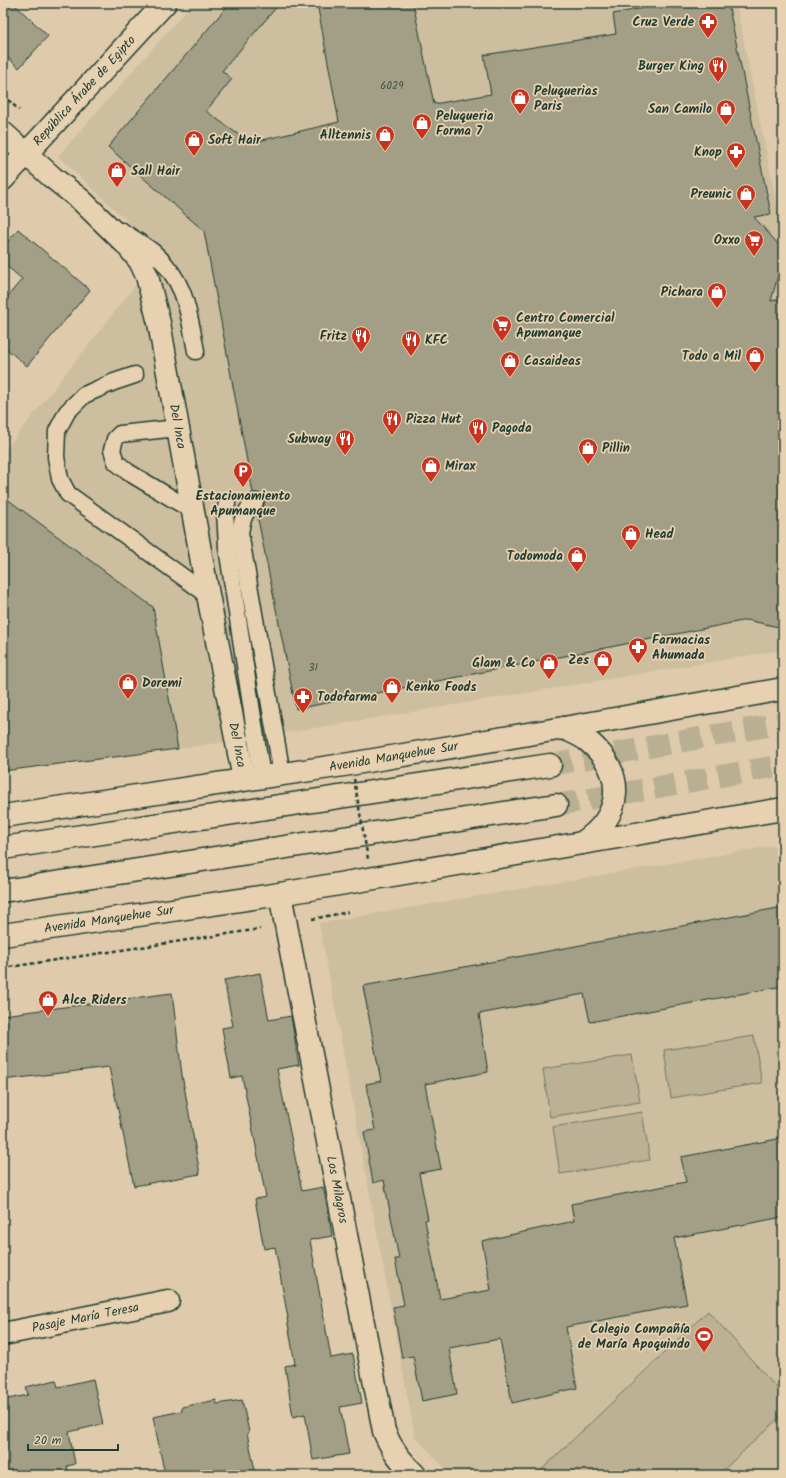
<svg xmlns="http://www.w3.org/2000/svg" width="786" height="1478" viewBox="0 0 786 1478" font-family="Kalam,sans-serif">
  <rect width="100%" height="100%" fill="#dfcbab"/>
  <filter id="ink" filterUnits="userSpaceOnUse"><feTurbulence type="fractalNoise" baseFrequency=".025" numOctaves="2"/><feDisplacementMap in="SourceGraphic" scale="8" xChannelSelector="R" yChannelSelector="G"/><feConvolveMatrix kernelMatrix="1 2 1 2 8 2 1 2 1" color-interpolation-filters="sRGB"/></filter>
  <g filter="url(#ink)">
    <!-- built -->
    <g fill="#cdbea0">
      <path d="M 193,3 L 736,3 L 783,235 L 783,650 L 297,731 L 178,749 L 3,771 L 3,453 L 161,253 L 58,156 Z"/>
      <path d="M 783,844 L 783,1475 L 451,1475 L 415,1437 L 319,923 Z"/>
    </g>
    <!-- green -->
    <g fill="#bcb195" stroke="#6e7764">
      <path d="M 754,1036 L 762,1083 L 671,1098 L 664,1050 Z"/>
      <path d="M 632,1055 L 640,1102 L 550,1117 L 543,1069 Z"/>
      <path d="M 642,1112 L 650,1160 L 560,1174 L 553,1127 Z"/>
      <path d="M 708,1311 L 783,1395 L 783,1414 L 718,1475 L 536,1475 Z"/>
    </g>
    <!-- building -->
    <g fill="#a39f86" stroke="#1f3d34">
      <path d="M 3,3 L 13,3 L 48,36 L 19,68 L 3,53 Z"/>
      <path d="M 230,3 L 280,3 L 222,71 L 232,79 L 206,111 L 250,143 L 339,122 L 317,3 L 413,3 L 434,104 L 491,94 L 484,55 L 616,34 L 613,14 L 668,3 L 728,3 L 771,214 L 754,217 L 779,245 L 782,253 L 782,261 L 771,301 L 783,298 L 783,628 L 747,620 L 296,709 L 257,514 L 264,505 L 264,500 L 261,495 L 258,493 L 253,493 L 204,231 L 108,147 Z"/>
      <path d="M 18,229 L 90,290 L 27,366 L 3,346 L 3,302 L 22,279 L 3,263 L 3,248 Z"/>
      <path d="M 3,496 L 153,607 L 178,749 L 3,771 Z"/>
      <path d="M 783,907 L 783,986 L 590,1022 L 584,994 L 479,1014 L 488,1072 L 425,1084 L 441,1169 L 419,1173 L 428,1219 L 425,1220 L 440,1299 L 491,1290 L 482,1241 L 574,1221 L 571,1204 L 686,1182 L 681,1157 L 783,1138 L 783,1217 L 674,1238 L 687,1304 L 566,1327 L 577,1388 L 512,1403 L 500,1339 L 449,1348 L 457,1394 L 422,1401 L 413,1356 L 402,1358 L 393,1307 L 404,1305 L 395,1259 L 399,1259 L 384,1180 L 373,1183 L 364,1132 L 375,1130 L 366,1084 L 381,1081 L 363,986 Z"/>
      <path d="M 260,973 L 269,1020 L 291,1016 L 299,1065 L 277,1069 L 302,1191 L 323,1187 L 328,1210 L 332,1236 L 310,1240 L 331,1358 L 353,1354 L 362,1403 L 340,1407 L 349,1454 L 313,1460 L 305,1414 L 293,1417 L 285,1366 L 295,1364 L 287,1318 L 288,1318 L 275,1247 L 264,1249 L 255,1199 L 266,1197 L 242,1076 L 231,1078 L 222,1028 L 233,1026 L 224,980 Z"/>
      <path d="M 172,993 L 182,1075 L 200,1174 L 134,1186 L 109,1067 L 3,1080 L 3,1015 Z"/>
      <path d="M 93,1379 L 103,1424 L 69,1432 L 75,1464 L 67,1466 L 69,1475 L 3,1475 L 3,1400 L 28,1395 L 26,1387 L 56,1380 L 58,1387 Z"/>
      <path d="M 216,1400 L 217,1404 L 242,1400 L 249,1432 L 247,1433 L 256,1475 L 165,1475 L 153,1417 L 182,1411 L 182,1407 Z"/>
    </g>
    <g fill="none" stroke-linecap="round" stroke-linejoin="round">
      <!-- primary-tunnel -->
      <g stroke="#b9af93" stroke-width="22" stroke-dasharray="22 11" stroke-linecap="butt">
        <path d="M 550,765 L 783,723"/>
        <path d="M 556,805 L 783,765"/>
      </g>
      <!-- service casing -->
      <g stroke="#1f3d34" stroke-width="19">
        <g id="service">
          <path d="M 122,231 C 132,238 143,244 153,252 C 186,281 188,310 196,351"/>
          <path d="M 135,375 L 114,382 L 84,395 L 67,412 L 57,431 L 56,457 L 60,479 L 68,494 L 208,595"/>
          <path d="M 178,428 L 120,434 L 115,439 L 112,450 L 116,462 L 128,472 L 193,511"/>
          <path d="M 255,502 C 244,512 242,520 240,533 L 282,774"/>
          <path d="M 227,504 L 225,511 L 227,547 L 262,777"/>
        </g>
      </g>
      <!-- minor casing -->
      <g stroke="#1f3d34" stroke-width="25">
        <g id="minor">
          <path id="s1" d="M 3,179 L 165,3"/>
          <path id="s2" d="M 280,894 L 384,1431 C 391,1449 401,1461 415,1475"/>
          <path id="s3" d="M 3,1334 L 168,1301"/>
        </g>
      </g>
      <!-- tertiary casing -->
      <g stroke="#1f3d34" stroke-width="25">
        <g id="tertiary">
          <path id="s4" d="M 3,133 L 52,177 L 81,200 L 126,244 L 140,261 L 147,276 L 159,323 L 208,595 L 244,779"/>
        </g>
      </g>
      <!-- secondary casing -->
      <g stroke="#1f3d34" stroke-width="25">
        <g id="secondary">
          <path d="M 564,728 C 572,732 581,735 588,741 C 627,773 623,816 582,843"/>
          <path id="s5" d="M 3,816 L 350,764 L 564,728 L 783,689"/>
          <path id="s6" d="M 3,935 L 280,894 L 783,809"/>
        </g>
      </g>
      <!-- primary casing -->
      <g stroke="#1f3d34" stroke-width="25">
        <g id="primary">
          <path d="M 3,848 L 550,765"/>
          <path d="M 3,891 L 556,805"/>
        </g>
      </g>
      <!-- path -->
      <g stroke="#1f3d34" stroke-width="2.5" stroke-dasharray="4 3" stroke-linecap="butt">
        <path d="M 3,95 L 19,110"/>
        <path d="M 312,919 L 348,912"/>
        <path d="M 3,968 L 260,929"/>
      </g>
      <!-- service -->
      <use href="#service" stroke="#e7d1b0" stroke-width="16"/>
      <!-- minor -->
      <use href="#minor" stroke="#e7d1b0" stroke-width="22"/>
      <!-- tertiary -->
      <use href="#tertiary" stroke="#e7d1b0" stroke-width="22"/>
      <!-- secondary -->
      <use href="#secondary" stroke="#e7d1b0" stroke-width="22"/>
      <!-- primary -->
      <use href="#primary" stroke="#e7d1b0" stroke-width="22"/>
      <!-- path-bridge -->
      <path stroke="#1f3d34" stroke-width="2.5" stroke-dasharray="4 3" stroke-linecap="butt" d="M 354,779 L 368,859"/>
    </g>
  </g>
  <!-- icons -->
  <defs>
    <g id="pharmacy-pin" transform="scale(1)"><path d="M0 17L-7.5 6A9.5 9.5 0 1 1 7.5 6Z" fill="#c8321e" stroke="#e7d1b0"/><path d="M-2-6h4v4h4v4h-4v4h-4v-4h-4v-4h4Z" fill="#fff"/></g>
    <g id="restaurant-pin" transform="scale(1)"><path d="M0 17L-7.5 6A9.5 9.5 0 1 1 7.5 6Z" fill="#c8321e" stroke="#e7d1b0"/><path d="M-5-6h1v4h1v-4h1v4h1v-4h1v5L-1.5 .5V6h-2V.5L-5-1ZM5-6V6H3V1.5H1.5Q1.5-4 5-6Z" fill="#fff"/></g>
    <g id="shop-pin" transform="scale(1)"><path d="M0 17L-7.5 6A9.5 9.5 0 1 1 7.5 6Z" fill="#c8321e" stroke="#e7d1b0"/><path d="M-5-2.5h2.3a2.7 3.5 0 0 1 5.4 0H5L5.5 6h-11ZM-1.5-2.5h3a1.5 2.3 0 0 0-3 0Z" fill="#fff"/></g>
    <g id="supermarket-pin" transform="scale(1)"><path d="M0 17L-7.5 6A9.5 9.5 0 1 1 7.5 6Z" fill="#c8321e" stroke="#e7d1b0"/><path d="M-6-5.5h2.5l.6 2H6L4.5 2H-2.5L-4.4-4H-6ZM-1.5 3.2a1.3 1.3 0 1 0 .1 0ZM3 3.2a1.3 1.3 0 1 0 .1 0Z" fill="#fff"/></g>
    <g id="parking-pin" transform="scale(1)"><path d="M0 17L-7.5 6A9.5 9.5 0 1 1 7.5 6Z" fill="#c8321e" stroke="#e7d1b0"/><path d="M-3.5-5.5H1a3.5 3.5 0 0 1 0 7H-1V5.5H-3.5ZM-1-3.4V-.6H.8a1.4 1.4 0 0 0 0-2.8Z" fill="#fff"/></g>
    <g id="stadium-pin" transform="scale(1)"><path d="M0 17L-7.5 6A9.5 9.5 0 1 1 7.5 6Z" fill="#c8321e" stroke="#e7d1b0"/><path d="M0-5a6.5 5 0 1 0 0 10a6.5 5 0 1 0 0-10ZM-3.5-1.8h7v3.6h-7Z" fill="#fff"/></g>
  </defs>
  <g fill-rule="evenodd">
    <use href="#pharmacy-pin" x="708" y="22"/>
    <use href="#restaurant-pin" x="718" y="66"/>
    <use href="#shop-pin" x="520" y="98"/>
    <use href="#shop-pin" x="726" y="109"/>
    <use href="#shop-pin" x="422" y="123"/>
    <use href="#shop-pin" x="385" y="135"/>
    <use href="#shop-pin" x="194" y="140"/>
    <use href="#pharmacy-pin" x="736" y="152"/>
    <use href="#shop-pin" x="117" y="171"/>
    <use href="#shop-pin" x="746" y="194"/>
    <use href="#supermarket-pin" x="754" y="240"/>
    <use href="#shop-pin" x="717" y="292"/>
    <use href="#supermarket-pin" x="502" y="325"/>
    <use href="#restaurant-pin" x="361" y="336"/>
    <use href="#restaurant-pin" x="411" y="340"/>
    <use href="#shop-pin" x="755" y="356"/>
    <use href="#shop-pin" x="510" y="361"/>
    <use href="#restaurant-pin" x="392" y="419"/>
    <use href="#restaurant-pin" x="478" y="428"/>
    <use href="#restaurant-pin" x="345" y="439"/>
    <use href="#shop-pin" x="588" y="448"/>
    <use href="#shop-pin" x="431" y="466"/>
    <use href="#parking-pin" x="243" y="471"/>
    <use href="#shop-pin" x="631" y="534"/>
    <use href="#shop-pin" x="577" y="556"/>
    <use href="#pharmacy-pin" x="638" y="647"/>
    <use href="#shop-pin" x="603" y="660"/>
    <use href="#shop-pin" x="549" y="663"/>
    <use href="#shop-pin" x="128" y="683"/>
    <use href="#shop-pin" x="392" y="687"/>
    <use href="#pharmacy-pin" x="303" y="697"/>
    <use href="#shop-pin" x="48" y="1000"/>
    <use href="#stadium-pin" x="704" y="1336"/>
  </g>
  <g text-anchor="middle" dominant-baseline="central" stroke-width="3.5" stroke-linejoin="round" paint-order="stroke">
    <!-- number labels -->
    <g font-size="11" fill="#405648">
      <text x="392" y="86">6029</text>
      <text x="313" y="668">31</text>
    </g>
    <!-- poi labels -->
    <g font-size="13" font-weight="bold" fill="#1f3d34" stroke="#e7d1b0" text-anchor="start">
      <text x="694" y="22" text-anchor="end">Cruz Verde</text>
      <text x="704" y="66" text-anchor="end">Burger King</text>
      <text x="534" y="91">Peluquerias<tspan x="534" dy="15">Paris</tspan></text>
      <text x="712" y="109" text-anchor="end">San Camilo</text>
      <text x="436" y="116">Peluqueria<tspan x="436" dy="15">Forma 7</tspan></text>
      <text x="371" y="135" text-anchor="end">Alltennis</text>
      <text x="208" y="140">Soft Hair</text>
      <text x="722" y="152" text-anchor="end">Knop</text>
      <text x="131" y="171">Sall Hair</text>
      <text x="732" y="194" text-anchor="end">Preunic</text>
      <text x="740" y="240" text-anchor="end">Oxxo</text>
      <text x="703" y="292" text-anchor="end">Pichara</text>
      <text x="516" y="318">Centro Comercial<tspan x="516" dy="15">Apumanque</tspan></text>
      <text x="347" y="336" text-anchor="end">Fritz</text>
      <text x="425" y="340">KFC</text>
      <text x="741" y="356" text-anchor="end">Todo a Mil</text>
      <text x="524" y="361">Casaideas</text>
      <text x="406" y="419">Pizza Hut</text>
      <text x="492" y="428">Pagoda</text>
      <text x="331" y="439" text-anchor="end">Subway</text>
      <text x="602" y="448">Pillin</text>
      <text x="445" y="466">Mirax</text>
      <text x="243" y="496" text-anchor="middle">Estacionamiento<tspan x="243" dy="15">Apumanque</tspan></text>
      <text x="645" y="534">Head</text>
      <text x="563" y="556" text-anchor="end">Todomoda</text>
      <text x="652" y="640">Farmacias<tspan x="652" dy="15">Ahumada</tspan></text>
      <text x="589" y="660" text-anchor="end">Zes</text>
      <text x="535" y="663" text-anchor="end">Glam &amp; Co</text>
      <text x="142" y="683">Doremi</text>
      <text x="406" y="687">Kenko Foods</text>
      <text x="317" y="697">Todofarma</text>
      <text x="62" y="1000">Alce Riders</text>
      <text x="690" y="1329" text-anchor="end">Colegio Compañía<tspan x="690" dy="15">de María Apoquindo</tspan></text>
    </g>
    <!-- street labels -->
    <g font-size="13" fill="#1f3d34" stroke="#e7d1b0">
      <text stroke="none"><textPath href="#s1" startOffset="120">República Árabe de Egipto</textPath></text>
      <text stroke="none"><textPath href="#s4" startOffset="358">Del Inca</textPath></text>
      <text stroke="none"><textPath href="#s4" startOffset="682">Del Inca</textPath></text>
      <text stroke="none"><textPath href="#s5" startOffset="395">Avenida Manquehue Sur</textPath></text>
      <text stroke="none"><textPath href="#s6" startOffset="107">Avenida Manquehue Sur</textPath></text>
      <text stroke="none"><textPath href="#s2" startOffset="301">Los Milagros</textPath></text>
      <text stroke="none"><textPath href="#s3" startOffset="84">Pasaje María Teresa</textPath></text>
    </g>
  </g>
  <!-- margin -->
  <rect width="786" height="1478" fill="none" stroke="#e7d1b0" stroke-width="16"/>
  <rect x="8" y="8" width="770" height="1462" fill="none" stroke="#1f3d34" stroke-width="1.5" filter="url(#ink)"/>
  <!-- scale -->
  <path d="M28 1444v6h90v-6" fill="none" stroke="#1f3d34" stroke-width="2"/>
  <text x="34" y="1444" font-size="12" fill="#1f3d34" stroke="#e7d1b0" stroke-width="3" paint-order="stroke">20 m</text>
</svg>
